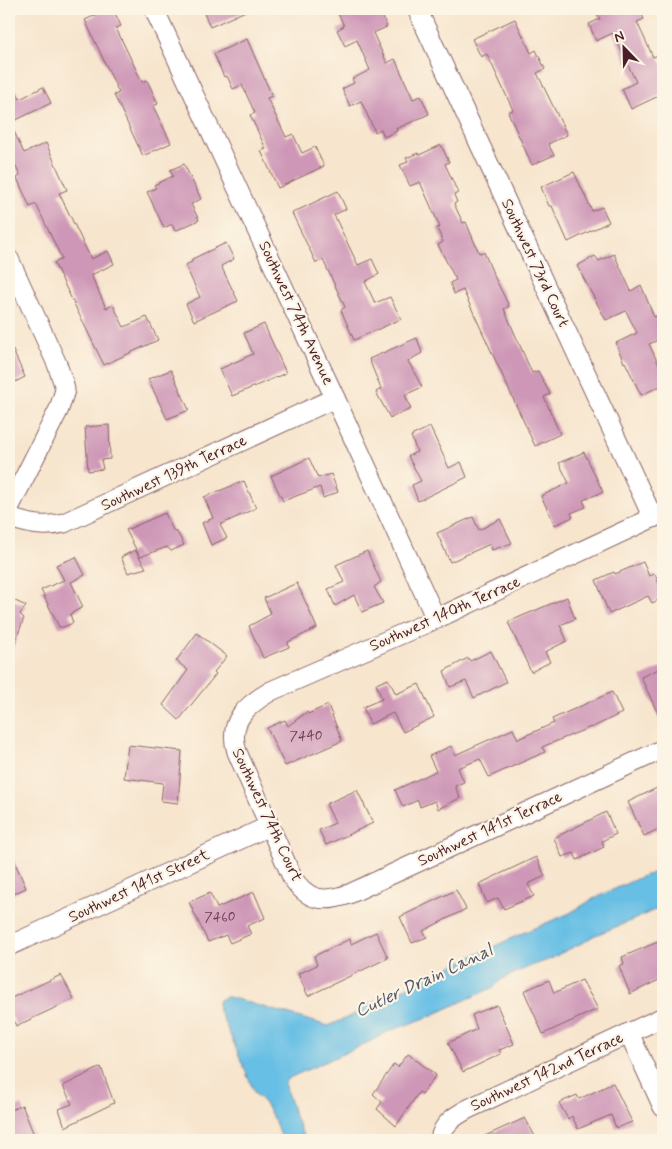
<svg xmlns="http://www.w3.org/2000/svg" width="672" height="1149" viewBox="0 0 672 1149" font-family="Mynerve,sans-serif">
  <rect width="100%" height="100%" fill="#fcf5e5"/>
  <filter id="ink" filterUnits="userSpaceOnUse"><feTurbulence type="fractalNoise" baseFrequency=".02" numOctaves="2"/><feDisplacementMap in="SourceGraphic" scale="10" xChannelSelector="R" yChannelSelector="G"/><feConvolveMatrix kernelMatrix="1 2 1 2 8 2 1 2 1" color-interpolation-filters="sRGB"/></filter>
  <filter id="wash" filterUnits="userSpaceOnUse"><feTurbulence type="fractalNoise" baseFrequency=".0096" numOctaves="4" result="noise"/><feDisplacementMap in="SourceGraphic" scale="20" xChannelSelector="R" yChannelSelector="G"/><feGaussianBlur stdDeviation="1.12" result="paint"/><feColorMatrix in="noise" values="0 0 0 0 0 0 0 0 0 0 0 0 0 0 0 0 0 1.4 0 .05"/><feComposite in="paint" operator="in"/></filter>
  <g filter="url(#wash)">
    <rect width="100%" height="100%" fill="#f7e5ce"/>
    <!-- water -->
    <path fill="#68bfe5" stroke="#596f88" d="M 663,868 L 663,906 L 633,920 L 593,936 L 584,942 L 561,953 L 551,959 L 531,966 L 502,979 L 494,987 L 428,1017 L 387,1032 L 369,1042 L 289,1078 L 285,1082 L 285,1086 L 294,1114 L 305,1140 L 283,1140 C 276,1126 269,1103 255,1094 L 233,1041 L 219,1011 L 218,1002 L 219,1000 L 226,997 L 229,997 L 328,1026 L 351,1016 L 370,1004 L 525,932 L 570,913 L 593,899 L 645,875 L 648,875 Z"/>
    <g id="blocks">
      <!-- building -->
      <g fill="#ce97b7">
        <path d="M 109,9 L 113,9 L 121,26 L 116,28 L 142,82 L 147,80 L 158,104 L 153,106 L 171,143 L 143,156 L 114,95 L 119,93 L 85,20 Z"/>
        <path d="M 202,9 L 250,9 L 210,27 Z"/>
        <path d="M 336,9 L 379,9 L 387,27 L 373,33 L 387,63 L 395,59 L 413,99 L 421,96 L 429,114 L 396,129 L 397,131 L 384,137 L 381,129 L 375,132 L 361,101 L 350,106 L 342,89 L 354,83 L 352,79 L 370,70 L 357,40 L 345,46 L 337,30 L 344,26 Z"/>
        <path d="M 595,9 L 639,9 L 644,19 L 637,22 L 653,57 L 658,55 L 663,66 L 663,94 L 631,109 L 622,89 L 636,82 L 613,33 L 596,41 L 589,24 L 600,19 Z"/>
        <path d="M 515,19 L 531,53 L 536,50 L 545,69 L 537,73 L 567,135 L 548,144 L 554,155 L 532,165 L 508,112 L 513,110 L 487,54 L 481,57 L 472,39 Z"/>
        <path d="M 247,39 L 272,96 L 267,98 L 286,137 L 293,134 L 302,153 L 315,147 L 324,166 L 278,188 L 261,151 L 266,149 L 250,115 L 255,113 L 242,85 L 233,89 L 227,76 L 224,77 L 214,54 Z"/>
        <path d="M 9,75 L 20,99 L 43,87 L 51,103 L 10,123 L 24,153 L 46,143 L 67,190 L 59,193 L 91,259 L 108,251 L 114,264 L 91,275 L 106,308 L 113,305 L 124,327 L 147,317 L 158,340 L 104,365 L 54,263 L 62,259 L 36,204 L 30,207 L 17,178 L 20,176 L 9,151 Z"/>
        <path d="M 441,145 L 449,162 L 445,164 L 458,193 L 454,195 L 457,202 L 454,204 L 463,223 L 466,222 L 479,253 L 484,252 L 494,276 L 509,306 L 504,309 L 532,373 L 538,371 L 550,394 L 544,397 L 560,434 L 535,446 L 463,290 L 454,294 L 450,283 L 456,280 L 438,245 L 443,242 L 437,228 L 440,227 L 420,182 L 410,186 L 400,165 L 408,162 L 406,158 L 418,153 L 419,155 Z"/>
        <path d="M 184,164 L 201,199 L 191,204 L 199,220 L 175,231 L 172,224 L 164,228 L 147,192 L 156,188 L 154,185 L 173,176 L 170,170 Z"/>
        <path d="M 574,172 L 592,211 L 602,207 L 609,222 L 568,242 L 552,206 L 549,206 L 541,187 Z"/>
        <path d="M 338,191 L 346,209 L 334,215 L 358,265 L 372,259 L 379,274 L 365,282 L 375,303 L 390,297 L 401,319 L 354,340 L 341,310 L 345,307 L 323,260 L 316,263 L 292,213 Z"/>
        <path d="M 226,243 L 234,259 L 221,266 L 238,301 L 194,321 L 186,304 L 200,297 L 185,265 L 192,262 L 192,259 Z"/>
        <path d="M 614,254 L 631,291 L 641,285 L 654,317 L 657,316 L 663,328 L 663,338 L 649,344 L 660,367 L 663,365 L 663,385 L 641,395 L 625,362 L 624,363 L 616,343 L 637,333 L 626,311 L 606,320 L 577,266 L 595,256 L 599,261 Z"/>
        <path d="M 264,324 L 286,373 L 232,396 L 220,369 L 253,354 L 244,333 Z"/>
        <path d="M 417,338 L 422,353 L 408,361 L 422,387 L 405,395 L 411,409 L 390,418 L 376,392 L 381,389 L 369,359 Z"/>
        <path d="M 9,342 L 25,377 L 9,385 Z"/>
        <path d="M 171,370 L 189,410 L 167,419 L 148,379 Z"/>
        <path d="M 109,425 L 110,459 L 101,460 L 103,469 L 88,471 L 85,427 Z"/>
        <path d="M 430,427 L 449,468 L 461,462 L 467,477 L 418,501 L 412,485 L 421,481 L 408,456 L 417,452 L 411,436 Z"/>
        <path d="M 584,452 L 603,492 L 583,500 L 586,507 L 571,513 L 573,517 L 555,525 L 541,496 L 569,483 L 559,463 Z"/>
        <path d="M 309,458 L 318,478 L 331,474 L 338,492 L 323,498 L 320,487 L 283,501 L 271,476 Z"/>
        <path d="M 244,481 L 256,508 L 220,525 L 227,538 L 211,545 L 202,523 L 213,518 L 204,497 Z"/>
        <path d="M 165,513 L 174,532 L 177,532 L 184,545 L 171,551 L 167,547 L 140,557 L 126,530 Z"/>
        <path d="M 473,517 L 479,530 L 500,519 L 512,543 L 492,550 L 490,544 L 450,562 L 437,533 Z"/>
        <path d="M 135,550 L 146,568 L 128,573 L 121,557 Z"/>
        <path d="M 367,551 L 381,582 L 374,587 L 383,603 L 362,612 L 354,595 L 335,606 L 328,589 L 344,582 L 336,565 Z"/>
        <path d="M 76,557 L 85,575 L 71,582 L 83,607 L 70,614 L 73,623 L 63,627 L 59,627 L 41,590 L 64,580 L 56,565 Z"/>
        <path d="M 643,562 L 649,576 L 655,574 L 663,595 L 663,598 L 652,603 L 648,596 L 609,614 L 596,580 L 614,572 L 615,574 Z"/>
        <path d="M 297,583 L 317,628 L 288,642 L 289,647 L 263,658 L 249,626 L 271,614 L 264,598 Z"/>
        <path d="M 567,597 L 575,619 L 560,625 L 567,641 L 545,652 L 550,662 L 531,672 L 508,622 Z"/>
        <path d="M 9,598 L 26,606 L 20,614 L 24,618 L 10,656 Z"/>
        <path d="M 197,633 L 227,656 L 214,672 L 216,674 L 179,720 L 163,705 L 188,670 L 176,661 Z"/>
        <path d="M 491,651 L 506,682 L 474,698 L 466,681 L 450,687 L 444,671 L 468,658 L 470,661 Z"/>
        <path d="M 663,667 L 663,725 L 641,677 Z"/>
        <path d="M 388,679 L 396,694 L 419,684 L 434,717 L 403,732 L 393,713 L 370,724 L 363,707 L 382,699 L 376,684 Z"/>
        <path d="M 612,692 L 622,713 L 591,728 L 591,727 L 542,747 L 545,752 L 489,777 L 480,759 L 458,768 L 464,782 L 455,786 L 460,798 L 438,809 L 435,801 L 420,807 L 418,800 L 403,807 L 395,790 L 436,771 L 429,756 L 451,746 L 455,755 L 513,729 L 518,739 L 554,723 L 552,719 Z"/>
        <path d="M 328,705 L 342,741 L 285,766 L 267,728 L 285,720 L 288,726 L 307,712 L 308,714 Z"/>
        <path d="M 128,745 L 182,751 L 178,803 L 161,801 L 163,783 L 124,778 Z"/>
        <path d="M 663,785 L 663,827 L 644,836 L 628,802 Z"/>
        <path d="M 357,790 L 373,823 L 326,845 L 319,830 L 335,823 L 326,804 Z"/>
        <path d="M 606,812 L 616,834 L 602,841 L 604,847 L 577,860 L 574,853 L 562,857 L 554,838 Z"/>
        <path d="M 9,849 L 26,888 L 9,896 Z"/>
        <path d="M 536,857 L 545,876 L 528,884 L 534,896 L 504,909 L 498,898 L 487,903 L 479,884 Z"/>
        <path d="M 456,890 L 466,909 L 423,931 L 427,937 L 412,943 L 400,917 Z"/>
        <path d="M 254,892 L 265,918 L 247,926 L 251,934 L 230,943 L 226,935 L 208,942 L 189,902 L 210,893 L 217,908 Z"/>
        <path d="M 376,932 L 388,958 L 308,996 L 298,974 L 317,965 L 314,956 L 350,939 L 351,944 Z"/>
        <path d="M 660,941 L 663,950 L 663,978 L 630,994 L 619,966 L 624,964 L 622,957 Z"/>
        <path d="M 61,975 L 74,999 L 16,1026 L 9,1009 L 9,999 Z"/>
        <path d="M 549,980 L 554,993 L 582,980 L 598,1009 L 543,1034 L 524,991 Z"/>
        <path d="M 497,1005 L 514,1044 L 499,1050 L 501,1054 L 463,1072 L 448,1043 L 477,1029 L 472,1015 Z"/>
        <path d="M 408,1054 L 436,1075 L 422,1094 L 419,1092 L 396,1126 L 377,1109 L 382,1102 L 373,1094 L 394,1064 L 398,1067 Z"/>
        <path d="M 101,1067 L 114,1103 L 65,1127 L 59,1109 L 72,1104 L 63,1086 Z"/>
        <path d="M 613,1083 L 632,1122 L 616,1128 L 611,1115 L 578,1129 L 572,1116 L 568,1119 L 559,1103 L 577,1095 L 579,1099 Z"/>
        <path d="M 22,1105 L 36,1140 L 9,1140 L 9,1111 Z"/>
        <path d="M 525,1118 L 537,1140 L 476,1140 Z"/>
      </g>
    </g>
  </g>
  <g filter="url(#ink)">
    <use href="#blocks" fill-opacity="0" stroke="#876464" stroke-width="1"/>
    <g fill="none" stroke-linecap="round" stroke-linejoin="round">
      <!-- minor casing -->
      <g stroke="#876464" stroke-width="21">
        <g id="minor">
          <path d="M 154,9 L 335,398 L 436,619"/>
          <path d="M 417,9 L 653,518"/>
          <path d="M 9,259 L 57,364 L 64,385 L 65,390 L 59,409 L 9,508"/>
          <path d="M 663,513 L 436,619 L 271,691 C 247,705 227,721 237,752 L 292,877 C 307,901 324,903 349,894 L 663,749"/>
          <path d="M 9,518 C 29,524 43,528 64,523 L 335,398"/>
          <path d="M 9,946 L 269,826"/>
          <path d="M 629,1033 L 663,1107"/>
          <path d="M 440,1140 C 442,1124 455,1116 468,1109 L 663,1017"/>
        </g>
      </g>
      <!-- minor -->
      <use href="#minor" stroke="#fff" stroke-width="19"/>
    </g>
  </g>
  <g text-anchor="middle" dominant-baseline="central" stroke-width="4.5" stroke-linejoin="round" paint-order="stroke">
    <!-- number labels -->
    <g font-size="14" fill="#6b3d4e">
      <text x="306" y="736">7440</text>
      <text x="220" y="917">7460</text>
    </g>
    <!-- street labels -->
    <g font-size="16" fill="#4a1f2b" stroke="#fcf5e5">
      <text transform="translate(535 263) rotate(65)">Southwest 73rd Court</text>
      <text transform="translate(296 313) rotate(65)">Southwest 74th Avenue</text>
      <text transform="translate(174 473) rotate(-25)">Southwest 139th Terrace</text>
      <text transform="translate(445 614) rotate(-24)">Southwest 140th Terrace</text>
      <text transform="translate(267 815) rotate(65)">Southwest 74th Court</text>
      <text transform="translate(490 829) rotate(-25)">Southwest 141st Terrace</text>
      <text transform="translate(139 886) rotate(-25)">Southwest 141st Street</text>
      <text transform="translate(547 1072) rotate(-25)">Southwest 142nd Terrace</text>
    </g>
    <!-- water labels -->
    <g font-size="18" font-style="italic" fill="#54576c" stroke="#fcf5e5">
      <text transform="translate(424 981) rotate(-25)">Cutler Drain Canal</text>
    </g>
  </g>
  <!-- margin -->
  <rect width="672" height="1149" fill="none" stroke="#fcf5e5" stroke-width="30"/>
  <!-- north arrow -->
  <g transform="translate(624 48) rotate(337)" stroke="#fcf5e5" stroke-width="4" paint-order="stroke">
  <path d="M0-4L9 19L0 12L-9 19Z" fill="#4a1f2b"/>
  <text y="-8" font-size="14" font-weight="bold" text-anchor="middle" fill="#4a1f2b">N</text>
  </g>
</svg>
